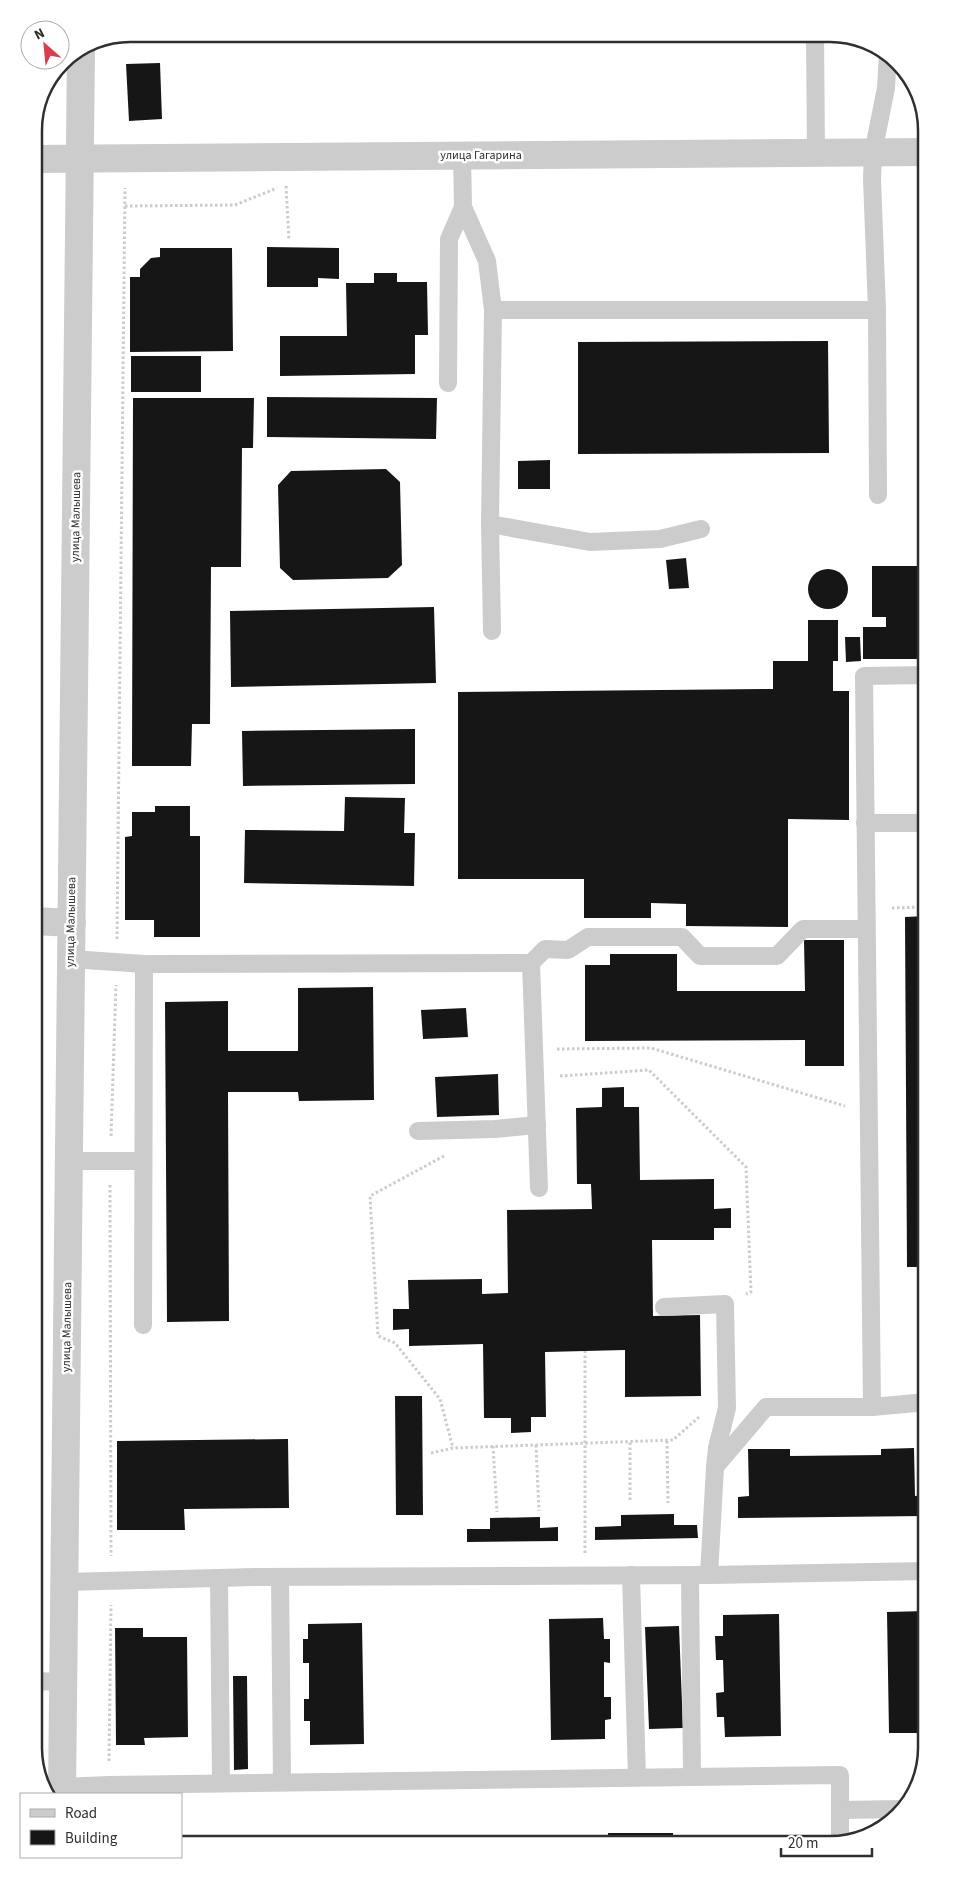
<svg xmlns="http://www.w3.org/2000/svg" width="961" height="1878" viewBox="0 0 961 1878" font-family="'Source Sans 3',sans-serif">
  <rect width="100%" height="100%" fill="#fff"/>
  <!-- building -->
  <g fill="#161616">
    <path d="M 161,34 L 351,34 L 351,36 L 161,38 Z"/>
    <path d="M 160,63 L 162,119 L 129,121 L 126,64 Z"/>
    <path d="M 267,247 L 339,248 L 339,279 L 318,278 L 318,287 L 267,287 Z"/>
    <path d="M 160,248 L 232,248 L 233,351 L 130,352 L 130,277 L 140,277 L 140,269 L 151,258 L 160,257 Z"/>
    <path d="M 374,273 L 397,273 L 397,282 L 427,282 L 428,335 L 415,335 L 415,374 L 280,376 L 280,336 L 347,336 L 346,283 L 374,283 Z"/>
    <path d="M 828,341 L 829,453 L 578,454 L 578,342 Z"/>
    <rect x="131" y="356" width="70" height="36"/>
    <rect x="917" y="386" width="10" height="68"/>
    <path d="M 267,397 L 437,398 L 436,439 L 267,437 Z"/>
    <path d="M 133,398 L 254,398 L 253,448 L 242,448 L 241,567 L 211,567 L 210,724 L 192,724 L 191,766 L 132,766 Z"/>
    <path d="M 550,460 L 550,489 L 518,489 L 518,461 Z"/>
    <path d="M 386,469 L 400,482 L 402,565 L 388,578 L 293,580 L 280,568 L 278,485 L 291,471 Z"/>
    <path d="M 686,558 L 689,588 L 669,589 L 666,560 Z"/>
    <path d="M 872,566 L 927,566 L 927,659 L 863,659 L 863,627 L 886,627 L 886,617 L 872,617 Z"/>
    <circle cx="828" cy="589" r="20"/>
    <path d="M 434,607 L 436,683 L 231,687 L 230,611 Z"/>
    <path d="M 808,620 L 838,620 L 838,661 L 833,661 L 833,691 L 849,691 L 849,820 L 788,819 L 788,927 L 686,926 L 686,904 L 651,903 L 651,918 L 584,918 L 584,879 L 458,879 L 458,692 L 773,689 L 773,661 L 808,661 Z"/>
    <path d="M 845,637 L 860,637 L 861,661 L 846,662 Z"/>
    <path d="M 415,729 L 415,784 L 243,786 L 242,731 Z"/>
    <path d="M 345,797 L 405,798 L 404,833 L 415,833 L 414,886 L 244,883 L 245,830 L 344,831 Z"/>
    <path d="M 155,806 L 190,806 L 190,836 L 200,836 L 200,937 L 154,937 L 154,920 L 125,920 L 125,837 L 132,836 L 132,812 L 155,812 Z"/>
    <path d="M 927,916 L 927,1267 L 907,1267 L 905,917 Z"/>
    <path d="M 804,940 L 844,940 L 844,1066 L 805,1066 L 805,1040 L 585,1041 L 585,965 L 610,965 L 610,954 L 677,954 L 677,991 L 805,991 Z"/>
    <path d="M 373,987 L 374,1100 L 299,1101 L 298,1092 L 228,1092 L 229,1321 L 167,1322 L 165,1002 L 228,1001 L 228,1051 L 298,1051 L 298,988 Z"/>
    <path d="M 466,1008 L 468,1037 L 423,1039 L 421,1010 Z"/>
    <path d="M 498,1074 L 499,1115 L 437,1117 L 435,1077 Z"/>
    <path d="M 624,1087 L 624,1107 L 639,1107 L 640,1180 L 714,1179 L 714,1209 L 731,1208 L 731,1228 L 714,1228 L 714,1240 L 652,1240 L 653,1316 L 700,1315 L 701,1396 L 625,1397 L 625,1350 L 545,1352 L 546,1417 L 531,1417 L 531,1432 L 511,1433 L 511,1418 L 484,1418 L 483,1344 L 409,1346 L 409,1329 L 393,1330 L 393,1309 L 409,1309 L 408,1280 L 482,1279 L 482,1294 L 508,1293 L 507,1210 L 592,1209 L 591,1184 L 577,1184 L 576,1108 L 602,1107 L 602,1088 Z"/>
    <path d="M 395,1396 L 422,1396 L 423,1515 L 396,1515 Z"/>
    <path d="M 288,1439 L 289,1508 L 184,1509 L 185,1530 L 117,1530 L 117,1441 Z"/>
    <path d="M 914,1448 L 915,1496 L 925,1495 L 925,1516 L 738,1518 L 738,1497 L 749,1496 L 748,1449 L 790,1449 L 790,1456 L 881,1455 L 881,1449 Z"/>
    <path d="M 674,1514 L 674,1525 L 697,1525 L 698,1538 L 595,1540 L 595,1527 L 621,1526 L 621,1515 Z"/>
    <path d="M 540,1517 L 540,1528 L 558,1527 L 558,1541 L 467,1542 L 467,1529 L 490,1529 L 490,1518 Z"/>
    <path d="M 927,1611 L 927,1733 L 889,1733 L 887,1612 Z"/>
    <path d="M 779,1614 L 781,1736 L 725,1737 L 724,1717 L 717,1717 L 716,1693 L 724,1692 L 723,1660 L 716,1660 L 715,1636 L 723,1636 L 723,1615 Z"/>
    <path d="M 603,1618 L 604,1639 L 610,1639 L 610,1663 L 604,1662 L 604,1697 L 611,1697 L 611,1719 L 605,1720 L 605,1739 L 551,1740 L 549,1619 Z"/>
    <path d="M 362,1623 L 364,1744 L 310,1745 L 310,1721 L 304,1721 L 304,1699 L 309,1699 L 309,1663 L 303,1663 L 303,1639 L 308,1639 L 308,1624 Z"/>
    <path d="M 679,1626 L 683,1728 L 649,1729 L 645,1627 Z"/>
    <path d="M 115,1628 L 143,1628 L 143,1637 L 187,1637 L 188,1737 L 144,1738 L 145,1745 L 116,1745 Z"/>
    <path d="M 233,1676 L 247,1676 L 248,1769 L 234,1770 Z"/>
    <path d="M 608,1833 L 673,1833 L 673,1844 L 609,1844 Z"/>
  </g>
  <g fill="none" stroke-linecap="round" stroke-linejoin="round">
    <!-- path -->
    <g stroke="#ccc" stroke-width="3" stroke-dasharray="2.5 2.5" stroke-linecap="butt">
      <path d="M 286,186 L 289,240"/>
      <path d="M 125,206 L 235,205 L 277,188"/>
      <path d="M 892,908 L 927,907"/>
      <path d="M 117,939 L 125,188"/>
      <path d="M 557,1049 L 651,1048 L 845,1106"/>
      <path d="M 560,1076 L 649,1070 L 746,1167 L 751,1292 L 746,1294"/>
      <path d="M 111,1136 L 116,985"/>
      <path d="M 444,1156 L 370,1196 L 378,1336 L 395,1343 L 440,1399 L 453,1448"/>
      <path d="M 110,1185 L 111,1556"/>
      <path d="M 667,1441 L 668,1503"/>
      <path d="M 536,1445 L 539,1511"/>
      <path d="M 493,1446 L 497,1512"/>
      <path d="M 431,1453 L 453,1448 L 673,1440 L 699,1417"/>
      <path d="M 630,1500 L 630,1441"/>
      <path d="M 585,1553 L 585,1351"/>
      <path d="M 109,1761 L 111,1605"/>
    </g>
    <!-- service -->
    <g stroke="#ccc" stroke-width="18">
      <path d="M 815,34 L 816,154"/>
      <path d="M 462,155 L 463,207 L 487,261 L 493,310 L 490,524 L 590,542 L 660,539 L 701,529"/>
      <path d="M 493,310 L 877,310"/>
      <path d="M 448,383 L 449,239 L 463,207"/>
      <path d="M 878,495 L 877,310 L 872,179 L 873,153 L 886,88 L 888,53"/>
      <path d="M 490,524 L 492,631"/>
      <path d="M 865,823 L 927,823"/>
      <path d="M 71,959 L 144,964 L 531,963 L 539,1188"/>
      <path d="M 531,963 L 545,949 L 568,950 L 588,937 L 682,937 L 700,956 L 777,956 L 803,929 L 866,929"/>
      <path d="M 418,1131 L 495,1129 L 537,1125"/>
      <path d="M 69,1161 L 143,1161"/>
      <path d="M 664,1307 L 725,1304 L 727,1408 L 717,1448 L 715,1467"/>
      <path d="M 143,1325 L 144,964"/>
      <path d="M 927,1402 L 872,1407 L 864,676 L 927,675"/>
      <path d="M 631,1575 L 637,1777"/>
      <path d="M 690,1575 L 692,1777"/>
      <path d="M 709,1575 L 715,1467 L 766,1407 L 872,1407"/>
      <path d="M 280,1577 L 282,1782"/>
      <path d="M 219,1578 L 221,1783"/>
      <path d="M 65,1582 L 255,1577 L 709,1575 L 927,1571"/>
      <path d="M 34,1681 L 63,1682"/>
      <path d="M 62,1787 L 109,1785 L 840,1775 L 840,1810 L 902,1809"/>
      <path d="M 840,1810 L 840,1842"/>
    </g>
    <!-- minor -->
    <g stroke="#ccc" stroke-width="28">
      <path d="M 34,921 L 72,923"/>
      <path d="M 62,1794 L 81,50"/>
    </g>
    <!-- tertiary -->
    <path stroke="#ccc" stroke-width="28" d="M 34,159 L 927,152"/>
  </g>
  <g text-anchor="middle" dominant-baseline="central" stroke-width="5" stroke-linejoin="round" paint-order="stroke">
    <!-- street labels -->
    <g font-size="12" fill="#2f2f2f" stroke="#fff">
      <text x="481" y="155">улица Гагарина</text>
      <text transform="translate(76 517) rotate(-89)">улица Малышева</text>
      <text transform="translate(71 922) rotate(-89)">улица Малышева</text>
      <text transform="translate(67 1327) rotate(-89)">улица Малышева</text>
    </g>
  </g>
  <!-- crop -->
  <path d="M0 0H961V1878H0ZM130 42H830A88 88 0 0 1 918 130V1748A88 88 0 0 1 830 1836H130A88 88 0 0 1 42 1748V130A88 88 0 0 1 130 42Z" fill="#fff" fill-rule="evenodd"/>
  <path fill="none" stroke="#2f2f2f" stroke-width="2.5" d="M130 42H830A88 88 0 0 1 918 130V1748A88 88 0 0 1 830 1836H130A88 88 0 0 1 42 1748V130A88 88 0 0 1 130 42Z"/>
  <!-- legend -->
  <rect x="20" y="1793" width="162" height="65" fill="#ffffff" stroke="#acacac"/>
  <rect x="30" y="1809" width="25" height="8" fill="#cccccc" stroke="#acacac"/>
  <text x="65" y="1818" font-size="15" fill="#2f2f2f">Road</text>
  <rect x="30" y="1830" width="25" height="15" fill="#161616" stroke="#acacac"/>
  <text x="65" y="1843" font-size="15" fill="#2f2f2f">Building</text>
  <!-- north arrow -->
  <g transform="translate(45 45) rotate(333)"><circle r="24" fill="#ffffff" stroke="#acacac"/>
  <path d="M0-4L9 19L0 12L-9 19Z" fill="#da3c4f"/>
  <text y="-8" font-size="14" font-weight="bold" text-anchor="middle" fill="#2f2f2f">N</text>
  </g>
  <!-- scale -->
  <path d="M781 1848v8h91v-8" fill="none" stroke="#2f2f2f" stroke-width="2.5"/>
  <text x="788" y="1848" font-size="15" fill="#2f2f2f" stroke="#ffffff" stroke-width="4" paint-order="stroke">20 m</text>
</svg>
